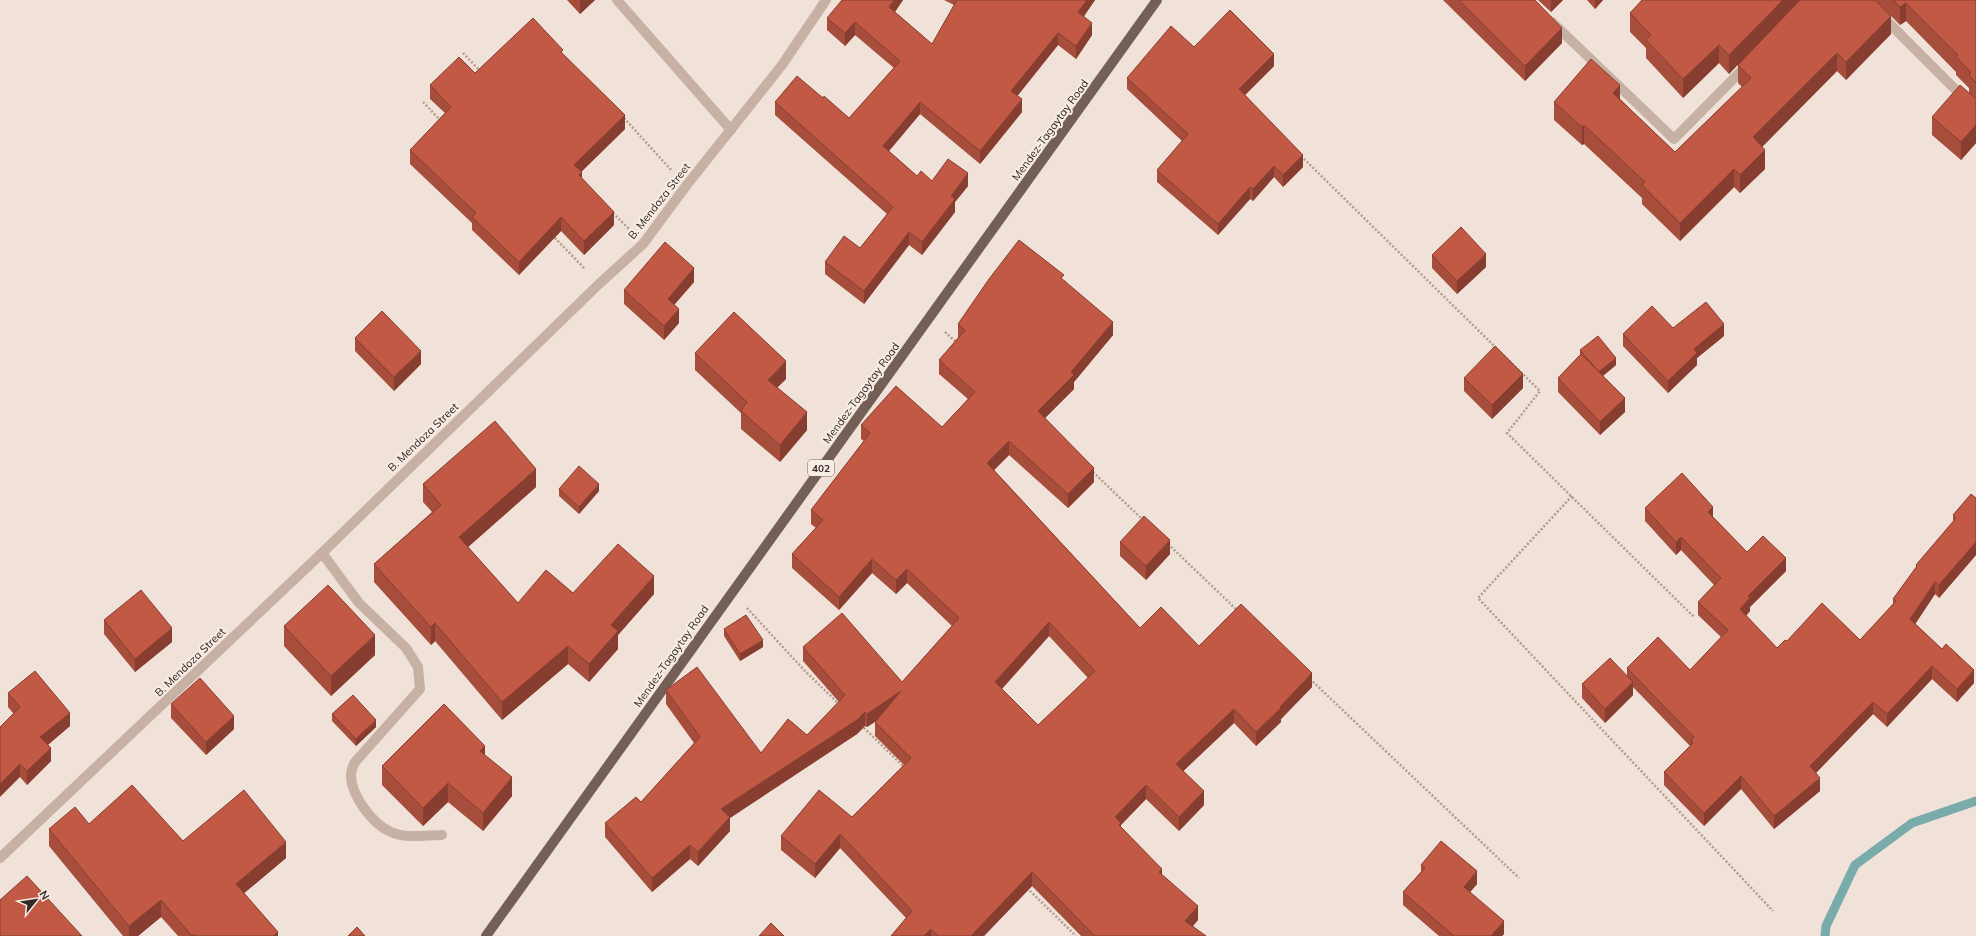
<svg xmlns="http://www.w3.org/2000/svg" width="1976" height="936" viewBox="0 0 1976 936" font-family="Mulish,sans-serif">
  <rect width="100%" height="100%" fill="#f0e2d8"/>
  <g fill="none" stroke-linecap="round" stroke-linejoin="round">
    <!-- stream -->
    <path stroke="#78aba9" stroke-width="9" d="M 1825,936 L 1826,926 L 1855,865 L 1912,823 L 1976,801"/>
    <!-- path -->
    <g stroke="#b29b8f" stroke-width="2.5" stroke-dasharray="2 2" stroke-linecap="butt">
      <path d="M 463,53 L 481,72"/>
      <path d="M 423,102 L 441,121"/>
      <path d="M 624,118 L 672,171"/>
      <path d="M 1301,156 L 1540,391 L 1507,433 L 1694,617"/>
      <path d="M 613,213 L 629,229"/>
      <path d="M 552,235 L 585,269"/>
      <path d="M 945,332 L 957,343"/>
      <path d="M 1093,472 L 1143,520"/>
      <path d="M 1572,496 L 1478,598 L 1773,911"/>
      <path d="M 1168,544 L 1238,611"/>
      <path d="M 747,608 L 804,670 L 840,705"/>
      <path d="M 1310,679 L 1519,878"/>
      <path d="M 861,725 L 905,768"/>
      <path d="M 1027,888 L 1076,936"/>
    </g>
    <!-- service -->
    <path stroke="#c7b1a5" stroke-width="10" d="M 617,0 L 731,130"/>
    <!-- minor -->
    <g stroke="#c7b1a5" stroke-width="10">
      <path d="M 1866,0 L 1976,110"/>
      <path d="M 1552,22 L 1674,139 L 1747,65"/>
      <path d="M 322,553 L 359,603 L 406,648 L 418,667 L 420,689 L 355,762 C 353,766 351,770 351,774 C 350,794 372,824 391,832 C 406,839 426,835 442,835"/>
    </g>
    <!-- tertiary -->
    <path stroke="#c7b1a5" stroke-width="10" d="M 0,858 L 322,553 L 599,284 L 643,244 L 686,186 L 782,65 L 826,0"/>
    <!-- primary -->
    <path stroke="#745f57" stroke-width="10" d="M 486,936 L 1157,0"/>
  </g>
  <!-- wall -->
  <g fill="#a64d3b" fill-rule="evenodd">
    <path d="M 567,0 L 595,0 L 580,14 Z"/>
    <path d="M 903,0 L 895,12 L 932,44 L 954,5 L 944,0 L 1095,0 L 1084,16 L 1092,35 L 1076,59 L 1058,45 L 1017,96 L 1022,112 L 980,164 L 920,114 L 889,151 L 917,176 L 932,181 L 968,186 L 955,202 L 955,212 L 922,255 L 909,245 L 864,304 L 825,274 L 825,262 L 860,248 L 887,214 L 775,115 L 775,102 L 823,98 L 849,118 L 894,68 L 855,35 L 845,46 L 827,30 L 827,18 Z"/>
    <path d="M 1443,0 L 1535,0 L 1562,43 L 1525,81 Z"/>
    <path d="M 1538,0 L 1563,0 L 1551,12 Z"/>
    <path d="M 1587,0 L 1603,0 L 1595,9 Z"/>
    <path d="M 1875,0 L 1976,0 L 1976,143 L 1961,160 L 1932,135 L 1932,117 L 1969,93 L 1969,88 L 1956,75 L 1956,72 L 1906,21 L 1900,25 Z"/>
    <path d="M 1630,13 L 1891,34 L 1846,80 L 1837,71 L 1762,147 L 1765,169 L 1740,193 L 1734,187 L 1680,241 L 1642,204 L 1642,198 L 1584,144 L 1582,145 L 1554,120 L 1554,102 L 1620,99 L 1675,152 L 1742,87 L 1738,83 L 1738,65 L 1752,49 L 1729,74 L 1719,63 L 1683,98 L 1646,58 L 1646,48 L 1630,32 Z"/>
    <path d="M 1194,47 L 1274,66 L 1245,95 L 1303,167 L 1283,187 L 1274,177 L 1253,201 L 1250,199 L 1218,235 L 1157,182 L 1157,170 L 1182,141 L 1127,89 L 1127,78 Z"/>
    <path d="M 563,54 L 625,129 L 581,172 L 582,178 L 614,225 L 584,255 L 561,231 L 519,275 L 472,230 L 472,223 L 410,164 L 410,150 L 445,113 L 430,99 L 430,85 L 475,73 Z"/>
    <path d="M 1432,255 L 1486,267 L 1457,294 L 1432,268 Z"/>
    <path d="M 1064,280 L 1113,335 L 1074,382 L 1074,389 L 1045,418 L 1094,482 L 1068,508 L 1009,455 L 994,470 L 1140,628 L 1199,646 L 1312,687 L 1281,719 L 1281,722 L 1256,746 L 1234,723 L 1183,771 L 1204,805 L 1179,831 L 1146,799 L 1121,825 L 1121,827 L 1162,875 L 1198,920 L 1193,926 L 1206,936 L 1081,936 L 1032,886 L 984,936 L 891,936 L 906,918 L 840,848 L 815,878 L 781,850 L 781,836 L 852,817 L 904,765 L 875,736 L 875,722 L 876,721 L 867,727 L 865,726 L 857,734 L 730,818 L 730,831 L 698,866 L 690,859 L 652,892 L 605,837 L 605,823 L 641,802 L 694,743 L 666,704 L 666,690 L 761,753 L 807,735 L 839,702 L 803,661 L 803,647 L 902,682 L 952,626 L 907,583 L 896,594 L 872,573 L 839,610 L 792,568 L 792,554 L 816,528 L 811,524 L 811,510 L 864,441 L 861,439 L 861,425 L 942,427 L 968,399 L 939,374 L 939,360 L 958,338 L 958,324 ZM 1049,636 L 1088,678 L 1038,725 L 1002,689 Z"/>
    <path d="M 694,282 L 674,305 L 679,323 L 664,340 L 624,304 L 624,290 Z"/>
    <path d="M 1673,328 L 1724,336 L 1697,358 L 1697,365 L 1668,393 L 1623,346 L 1623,334 Z"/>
    <path d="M 355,338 L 421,364 L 394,391 L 355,351 Z"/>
    <path d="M 1580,350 L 1616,365 L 1603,376 L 1625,412 L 1600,435 L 1558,392 L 1558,378 L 1580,355 Z"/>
    <path d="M 695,353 L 786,379 L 777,387 L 807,430 L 780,462 L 741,429 L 741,413 L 695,370 Z"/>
    <path d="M 1464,378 L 1523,388 L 1492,419 L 1464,391 Z"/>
    <path d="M 423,484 L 536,487 L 468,547 L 518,603 L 573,593 L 654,594 L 618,635 L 618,649 L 589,682 L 568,664 L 502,720 L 435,641 L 431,645 L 374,582 L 374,564 L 432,512 L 423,502 Z"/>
    <path d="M 559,489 L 599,491 L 579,514 L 559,496 Z"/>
    <path d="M 1976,498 L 1976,555 L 1939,598 L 1935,594 L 1915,624 L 1974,683 L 1957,702 L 1932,679 L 1887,727 L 1873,714 L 1816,773 L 1820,791 L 1774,829 L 1741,789 L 1704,826 L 1664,785 L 1664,772 L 1690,746 L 1633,687 L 1633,695 L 1605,723 L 1582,698 L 1582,684 L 1627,675 L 1627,668 L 1690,670 L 1721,637 L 1698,615 L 1698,602 L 1714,585 L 1681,550 L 1676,555 L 1645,521 L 1645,508 L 1713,517 L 1747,552 L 1786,571 L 1750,607 L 1750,611 L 1746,616 L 1777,648 L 1787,641 L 1860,640 L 1893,604 L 1893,599 L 1916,568 L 1916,565 L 1953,522 L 1953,515 Z"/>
    <path d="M 1120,542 L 1170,554 L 1146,580 L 1120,556 Z"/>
    <path d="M 104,620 L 172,642 L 135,672 L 104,634 Z"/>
    <path d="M 284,626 L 375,655 L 331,696 L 284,646 Z"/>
    <path d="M 724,629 L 763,647 L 740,661 L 724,636 Z"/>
    <path d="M 8,693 L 70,726 L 48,745 L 51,761 L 27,785 L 20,777 L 13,713 L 8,707 Z"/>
    <path d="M 171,704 L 234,729 L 206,755 L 171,718 Z"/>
    <path d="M 332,714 L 376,727 L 356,746 L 332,721 Z"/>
    <path d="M 485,756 L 512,796 L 483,831 L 448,802 L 423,826 L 382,785 L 382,766 Z"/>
    <path d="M 89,824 L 183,841 L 286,858 L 244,893 L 278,936 L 178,936 L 161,917 L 138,936 L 123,936 L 49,846 L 49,829 Z"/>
    <path d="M 1421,865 L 1477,884 L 1470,892 L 1504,934 L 1502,936 L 1439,936 L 1403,905 L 1403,892 L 1421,872 Z"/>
  </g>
  <!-- shaded-wall -->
  <g fill="#873e30">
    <path d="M 580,0 L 595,0 L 580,14 Z"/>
    <path d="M 894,0 L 903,0 L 889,20 L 889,7 Z"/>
    <path d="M 1087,0 L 1095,0 L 1078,25 L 1078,12 Z"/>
    <path d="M 1551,0 L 1563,0 L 1551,12 Z"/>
    <path d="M 1595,0 L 1603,0 L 1595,9 Z"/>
    <path d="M 1783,0 L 1801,0 L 1729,74 L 1729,55 Z"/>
    <path d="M 1906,3 L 1906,21 L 1900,25 L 1900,7 Z"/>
    <path d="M 1891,16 L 1891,34 L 1846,80 L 1846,62 Z"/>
    <path d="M 855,22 L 855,35 L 845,46 L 845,33 Z"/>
    <path d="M 1092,23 L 1092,35 L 1076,59 L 1076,46 Z"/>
    <path d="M 1562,28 L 1562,43 L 1525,81 L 1525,66 Z"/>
    <path d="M 1058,33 L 1058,45 L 1011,104 L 1011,91 Z"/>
    <path d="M 1719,45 L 1719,63 L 1683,98 L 1683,79 Z"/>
    <path d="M 1837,53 L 1837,71 L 1753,156 L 1753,137 Z"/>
    <path d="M 1274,54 L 1274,66 L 1239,101 L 1239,89 Z"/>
    <path d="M 1620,85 L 1620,103 L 1613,93 Z"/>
    <path d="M 1022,99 L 1022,112 L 980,164 L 980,151 Z"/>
    <path d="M 920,102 L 920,114 L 883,158 L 883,146 Z"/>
    <path d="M 625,115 L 625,129 L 574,179 L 574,165 Z"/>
    <path d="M 1584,125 L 1584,144 L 1582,145 L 1582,127 Z"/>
    <path d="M 1976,125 L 1976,143 L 1961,160 L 1961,142 Z"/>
    <path d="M 1765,150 L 1765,169 L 1740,193 L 1740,175 Z"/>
    <path d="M 1303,155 L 1303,167 L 1283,187 L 1283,175 Z"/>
    <path d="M 1274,166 L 1274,177 L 1253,201 L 1253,189 Z"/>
    <path d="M 1734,169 L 1734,187 L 1680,241 L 1680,223 Z"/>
    <path d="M 582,172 L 582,186 L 579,175 Z"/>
    <path d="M 968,173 L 968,186 L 955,202 L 955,212 L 922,255 L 922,242 L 951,196 Z"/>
    <path d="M 1250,187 L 1250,199 L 1218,235 L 1218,224 Z"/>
    <path d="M 614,212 L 614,225 L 584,255 L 584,241 Z"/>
    <path d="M 561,217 L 561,231 L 519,275 L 519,262 Z"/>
    <path d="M 909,232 L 909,245 L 864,304 L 864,291 Z"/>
    <path d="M 1486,254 L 1486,267 L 1457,294 L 1457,281 Z"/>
    <path d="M 694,268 L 694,282 L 668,312 L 668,299 Z"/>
    <path d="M 679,309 L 679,323 L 664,340 L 664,326 Z"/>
    <path d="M 1113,322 L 1113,335 L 1074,382 L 1074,389 L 1038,425 L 1038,411 Z"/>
    <path d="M 1724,324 L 1724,336 L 1697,358 L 1697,365 L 1668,393 L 1668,381 L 1694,349 Z"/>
    <path d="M 421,351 L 421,364 L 394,391 L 394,377 Z"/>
    <path d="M 1616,358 L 1616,365 L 1599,379 L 1599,372 Z"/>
    <path d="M 786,361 L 786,379 L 768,397 L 768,380 Z"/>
    <path d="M 1523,374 L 1523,388 L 1492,419 L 1492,405 Z"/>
    <path d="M 1625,398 L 1625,412 L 1600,435 L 1600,422 Z"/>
    <path d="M 807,412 L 807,430 L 780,462 L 780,445 Z"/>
    <path d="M 1009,441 L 1009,455 L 987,477 L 987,463 Z"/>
    <path d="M 1094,468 L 1094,482 L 1068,508 L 1068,494 Z"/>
    <path d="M 536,469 L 536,487 L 459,555 L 459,537 Z"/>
    <path d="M 599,484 L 599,491 L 579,514 L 579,507 Z"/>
    <path d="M 1713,507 L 1713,520 L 1708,512 Z"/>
    <path d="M 1681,537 L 1681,550 L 1676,555 L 1676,542 Z"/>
    <path d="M 1170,540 L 1170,554 L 1146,580 L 1146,566 Z"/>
    <path d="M 1976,542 L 1976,555 L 1939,598 L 1939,585 Z"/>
    <path d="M 1786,558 L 1786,571 L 1750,607 L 1750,611 L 1740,622 L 1740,609 L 1748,596 Z"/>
    <path d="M 872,559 L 872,573 L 839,610 L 839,597 Z"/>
    <path d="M 907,569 L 907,583 L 896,594 L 896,580 Z"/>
    <path d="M 654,576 L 654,594 L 618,635 L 618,649 L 589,682 L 589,664 L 611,625 Z"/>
    <path d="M 1935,582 L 1935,594 L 1910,632 L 1910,619 Z"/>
    <path d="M 1049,622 L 1049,636 L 995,696 L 995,682 Z"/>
    <path d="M 435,623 L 435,641 L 431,645 L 431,627 Z"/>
    <path d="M 172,628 L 172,642 L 135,672 L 135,659 Z"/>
    <path d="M 375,635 L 375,655 L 331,696 L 331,676 Z"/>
    <path d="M 763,640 L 763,647 L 740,661 L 740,654 Z"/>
    <path d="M 568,646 L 568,664 L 502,720 L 502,702 Z"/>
    <path d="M 1932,666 L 1932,679 L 1887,727 L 1887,714 Z"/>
    <path d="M 1974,670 L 1974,683 L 1957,702 L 1957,689 Z"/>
    <path d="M 1312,673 L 1312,687 L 1281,719 L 1281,722 L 1256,746 L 1256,732 Z"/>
    <path d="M 1633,682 L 1633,695 L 1605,723 L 1605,709 Z"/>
    <path d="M 901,691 L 901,705 L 867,727 L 867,714 Z"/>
    <path d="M 1873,702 L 1873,714 L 1810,779 L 1810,766 Z"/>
    <path d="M 1234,709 L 1234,723 L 1176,778 L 1176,764 Z"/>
    <path d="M 865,712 L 865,726 L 857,734 L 730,818 L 730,831 L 698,866 L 698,852 L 721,809 Z"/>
    <path d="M 70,713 L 70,726 L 40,751 L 40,737 Z"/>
    <path d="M 234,716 L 234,729 L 206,755 L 206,742 Z"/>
    <path d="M 376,720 L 376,727 L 356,746 L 356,739 Z"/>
    <path d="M 485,746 L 485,764 L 480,751 Z"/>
    <path d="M 51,748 L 51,761 L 27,785 L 27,771 Z"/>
    <path d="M 20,764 L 20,777 L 0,797 L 0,784 Z"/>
    <path d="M 1741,776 L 1741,789 L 1704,826 L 1704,813 Z"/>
    <path d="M 512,777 L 512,796 L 483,831 L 483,813 Z"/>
    <path d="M 1820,778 L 1820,791 L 1774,829 L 1774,816 Z"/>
    <path d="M 448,783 L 448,802 L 423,826 L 423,808 Z"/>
    <path d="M 1146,785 L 1146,799 L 1121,825 L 1121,837 L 1115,817 Z"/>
    <path d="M 1204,791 L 1204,805 L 1179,831 L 1179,817 Z"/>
    <path d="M 840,834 L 840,848 L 815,878 L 815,864 Z"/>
    <path d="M 286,842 L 286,858 L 236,900 L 236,884 Z"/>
    <path d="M 690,845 L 690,859 L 652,892 L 652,878 Z"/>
    <path d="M 1162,869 L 1162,883 L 1159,872 Z"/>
    <path d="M 1477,871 L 1477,884 L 1464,899 L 1464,887 Z"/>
    <path d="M 1032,872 L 1032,886 L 984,936 L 971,936 Z"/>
    <path d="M 161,900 L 161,917 L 138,936 L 129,936 L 129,926 Z"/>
    <path d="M 1198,906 L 1198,920 L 1185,935 L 1185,921 Z"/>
    <path d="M 1504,921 L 1504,934 L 1502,936 L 1491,936 Z"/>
    <path d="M 931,929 L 931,936 L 924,936 Z"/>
    <path d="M 278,932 L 278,936 L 273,936 Z"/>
  </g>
  <!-- building -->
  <g fill="#c15945" stroke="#873e30" fill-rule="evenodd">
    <path d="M 842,0 L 894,0 L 889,7 L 932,44 L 957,0 L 1087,0 L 1078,12 L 1092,23 L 1076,46 L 1058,33 L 1011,91 L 1022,99 L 980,151 L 920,102 L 883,146 L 917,176 L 921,171 L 932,181 L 948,159 L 968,173 L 951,196 L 955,199 L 922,242 L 909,232 L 864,291 L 825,262 L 844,236 L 860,248 L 893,207 L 775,102 L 797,76 L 823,98 L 824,96 L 849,118 L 900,61 L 855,22 L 845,33 L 827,18 Z"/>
    <path d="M 1459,0 L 1535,0 L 1562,28 L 1525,66 Z"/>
    <path d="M 1642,0 L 1783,0 L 1729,55 L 1719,45 L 1683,79 L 1646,40 L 1651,35 L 1630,13 Z"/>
    <path d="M 1800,0 L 1875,0 L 1891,16 L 1846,62 L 1837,53 L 1753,137 L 1765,150 L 1740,175 L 1734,169 L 1680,223 L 1642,185 L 1645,182 L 1584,125 L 1582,127 L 1554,102 L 1591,59 L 1620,85 L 1613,93 L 1675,152 L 1751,78 L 1738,65 Z"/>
    <path d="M 1893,0 L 1976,0 L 1976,83 L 1969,75 L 1971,72 L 1956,57 L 1958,55 L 1906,3 L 1900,7 Z"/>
    <path d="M 1230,10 L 1274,54 L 1239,89 L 1303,155 L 1283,175 L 1274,166 L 1253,189 L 1250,187 L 1218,224 L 1157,170 L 1188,134 L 1127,78 L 1171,26 L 1194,47 Z"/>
    <path d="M 533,18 L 563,50 L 561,52 L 625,115 L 574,165 L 582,172 L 579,175 L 614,212 L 584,241 L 561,217 L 519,262 L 472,217 L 476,213 L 410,150 L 451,107 L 430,85 L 459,57 L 475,73 Z"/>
    <path d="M 1960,85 L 1975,98 L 1976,98 L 1976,125 L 1961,142 L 1932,117 Z"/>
    <path d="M 1461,227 L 1486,254 L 1457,281 L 1432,255 Z"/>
    <path d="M 1019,240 L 1064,275 L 1061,278 L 1113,322 L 1071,372 L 1074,375 L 1038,411 L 1094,468 L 1068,494 L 1009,441 L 987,463 L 1140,628 L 1161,607 L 1199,646 L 1241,604 L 1312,673 L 1280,707 L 1281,708 L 1256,732 L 1234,709 L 1176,764 L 1204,791 L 1179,817 L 1146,785 L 1115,817 L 1121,823 L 1119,825 L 1162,869 L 1159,872 L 1198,906 L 1185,921 L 1206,936 L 1095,936 L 1032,872 L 971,936 L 938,936 L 931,929 L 924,936 L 891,936 L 912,911 L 840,834 L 815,864 L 781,836 L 819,790 L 852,817 L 911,758 L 875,722 L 901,691 L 867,714 L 865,712 L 857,720 L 721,809 L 730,817 L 698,852 L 690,845 L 652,878 L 605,823 L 636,797 L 641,802 L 700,737 L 666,690 L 697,667 L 761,753 L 788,719 L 807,735 L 845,695 L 803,647 L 842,613 L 902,682 L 959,618 L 907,569 L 896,580 L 872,559 L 839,597 L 792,554 L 823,520 L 811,510 L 870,433 L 861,425 L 896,386 L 942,427 L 975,392 L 939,360 L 965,330 L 958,324 L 989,279 ZM 1049,622 L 1095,671 L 1038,725 L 995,682 Z"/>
    <path d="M 665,242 L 694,268 L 668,299 L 679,309 L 664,326 L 624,290 Z"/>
    <path d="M 1706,302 L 1724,324 L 1694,349 L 1697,353 L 1668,381 L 1623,334 L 1652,306 L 1673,328 Z"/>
    <path d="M 382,311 L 421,351 L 394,377 L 355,338 Z"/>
    <path d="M 734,312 L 786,361 L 768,380 L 807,412 L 780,445 L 741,411 L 747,402 L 695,353 Z"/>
    <path d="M 1598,336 L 1616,358 L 1599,372 L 1580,350 Z"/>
    <path d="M 1495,346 L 1523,374 L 1492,405 L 1464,378 Z"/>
    <path d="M 1581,354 L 1625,398 L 1600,422 L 1558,378 Z"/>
    <path d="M 495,421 L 536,469 L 459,537 L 518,603 L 546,570 L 573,593 L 618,544 L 654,576 L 611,625 L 618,631 L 589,664 L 568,646 L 502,702 L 435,623 L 431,627 L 374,564 L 441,505 L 423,484 Z"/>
    <path d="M 579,466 L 599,484 L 579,507 L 559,489 Z"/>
    <path d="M 1682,473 L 1713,507 L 1708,512 L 1747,552 L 1763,536 L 1786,558 L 1748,596 L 1750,598 L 1740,609 L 1777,648 L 1785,640 L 1787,641 L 1822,603 L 1860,640 L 1896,601 L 1893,599 L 1917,566 L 1916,565 L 1956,518 L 1953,515 L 1971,494 L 1976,498 L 1976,542 L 1939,585 L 1935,582 L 1910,619 L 1942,649 L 1946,644 L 1974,670 L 1957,689 L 1932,666 L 1887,714 L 1873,702 L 1810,766 L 1820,778 L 1774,816 L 1741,776 L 1704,813 L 1664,772 L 1693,743 L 1691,740 L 1694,737 L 1627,668 L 1658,637 L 1690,670 L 1728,630 L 1698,602 L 1721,578 L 1681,537 L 1676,542 L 1645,508 Z"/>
    <path d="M 1144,516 L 1170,540 L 1146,566 L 1120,542 Z"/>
    <path d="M 328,585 L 375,635 L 331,676 L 284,626 Z"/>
    <path d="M 141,590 L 172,628 L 135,659 L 104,620 Z"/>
    <path d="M 746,615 L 763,640 L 740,654 L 724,629 Z"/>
    <path d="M 1610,658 L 1633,682 L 1605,709 L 1582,684 Z"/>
    <path d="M 35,671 L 70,713 L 40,737 L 51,748 L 27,771 L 20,764 L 0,784 L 0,727 L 20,707 L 8,693 Z"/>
    <path d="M 200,678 L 234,716 L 206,742 L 171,704 Z"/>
    <path d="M 353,695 L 376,720 L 356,739 L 332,714 Z"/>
    <path d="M 444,704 L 485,746 L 480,751 L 512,777 L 483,813 L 448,783 L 423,808 L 382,766 Z"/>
    <path d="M 132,785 L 183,841 L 244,790 L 286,842 L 236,884 L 278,932 L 273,936 L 196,936 L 194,934 L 192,936 L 161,900 L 129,926 L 49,829 L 75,807 L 89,824 Z"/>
    <path d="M 1441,841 L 1477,871 L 1464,887 L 1504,921 L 1491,936 L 1454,936 L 1403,892 L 1425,868 L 1421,865 Z"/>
    <path d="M 27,876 L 82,936 L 0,936 L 0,900 Z"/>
    <path d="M 771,923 L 784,936 L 759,936 Z"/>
    <path d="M 357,927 L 365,936 L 348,936 Z"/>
  </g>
  <g text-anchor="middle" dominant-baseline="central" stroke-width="4" stroke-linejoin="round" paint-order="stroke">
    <!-- shield labels -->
    <rect fill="#f8ede4" stroke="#6e645f" stroke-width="1" x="808" y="460" width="26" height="16" rx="3"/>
    <g font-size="10" font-weight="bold" fill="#332926">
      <text x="821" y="468">402</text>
    </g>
    <!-- street labels -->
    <g font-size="11" fill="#332926" stroke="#f8ede4">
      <text transform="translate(1050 130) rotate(-54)">Mendez-Tagaytay Road</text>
      <text transform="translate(659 201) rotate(-52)">B. Mendoza Street</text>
      <text transform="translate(861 393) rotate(-54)">Mendez-Tagaytay Road</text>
      <text transform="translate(423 437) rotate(-44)">B. Mendoza Street</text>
      <text transform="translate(671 656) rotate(-55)">Mendez-Tagaytay Road</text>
      <text transform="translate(190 662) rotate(-44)">B. Mendoza Street</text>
    </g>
  </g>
  <!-- north arrow -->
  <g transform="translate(36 900) rotate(60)" stroke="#f8ede4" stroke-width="3" paint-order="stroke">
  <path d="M0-3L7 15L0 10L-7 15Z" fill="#332926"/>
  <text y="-6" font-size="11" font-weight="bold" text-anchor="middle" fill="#332926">N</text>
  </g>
</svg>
